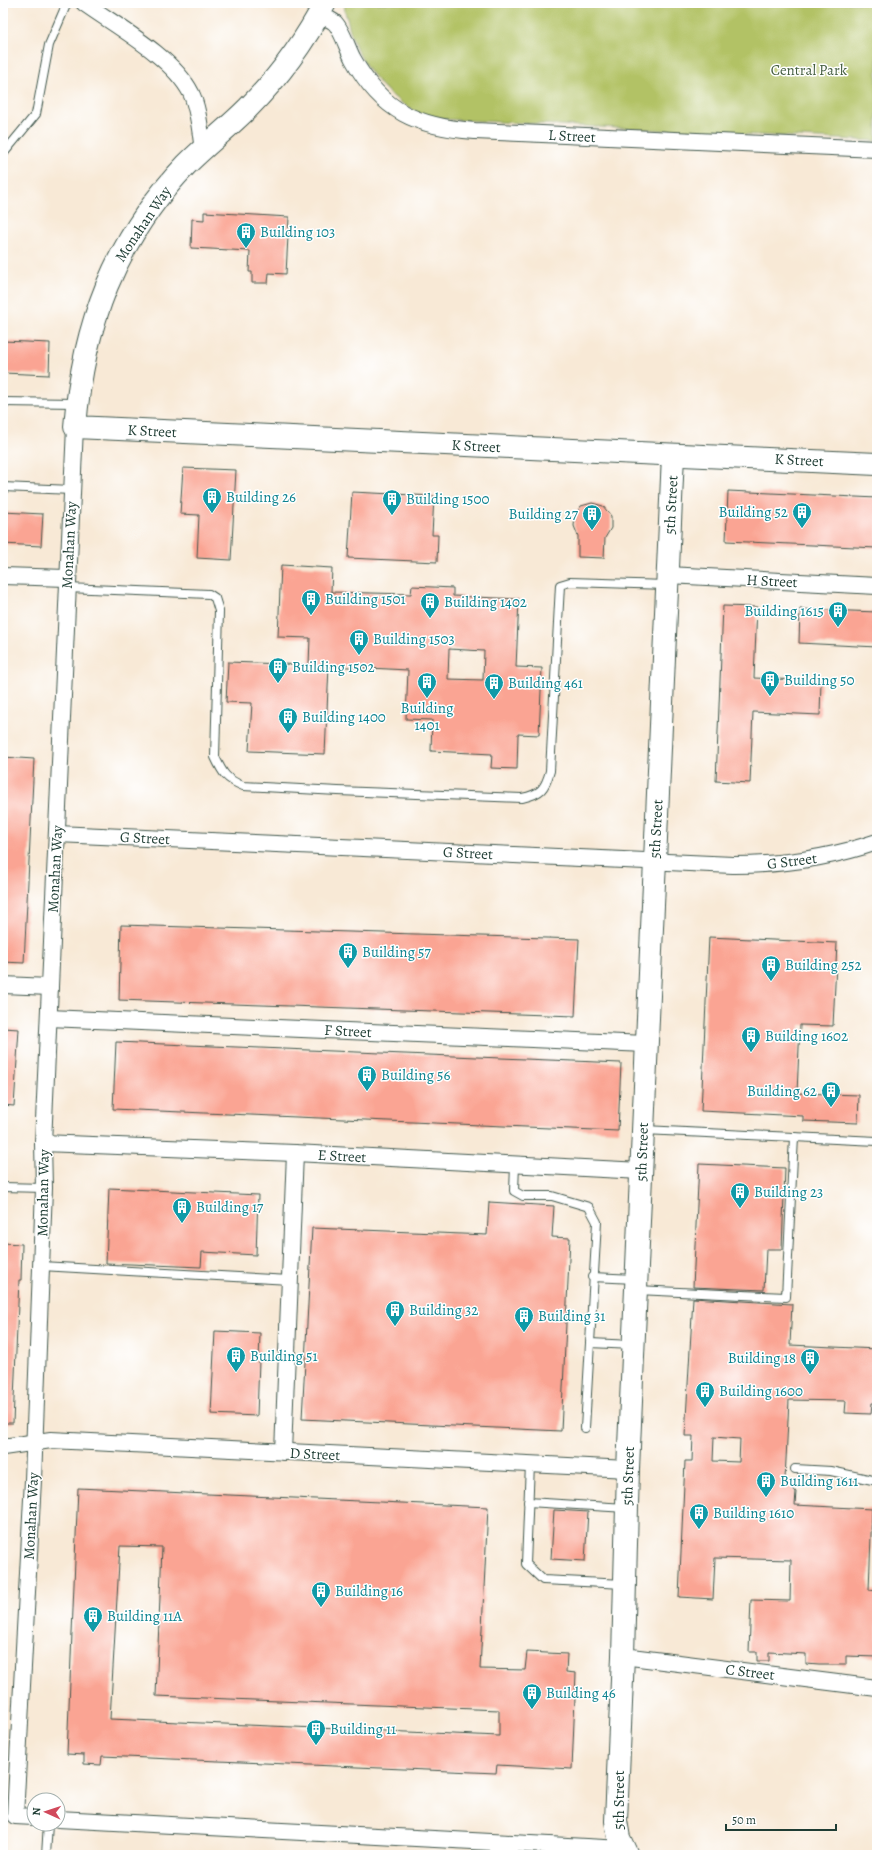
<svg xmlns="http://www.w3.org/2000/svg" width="880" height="1858" viewBox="0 0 880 1858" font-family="Alegreya,serif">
  <rect width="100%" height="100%" fill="#fff"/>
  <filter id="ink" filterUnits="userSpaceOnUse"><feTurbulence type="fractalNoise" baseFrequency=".025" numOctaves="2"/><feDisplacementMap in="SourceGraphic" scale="8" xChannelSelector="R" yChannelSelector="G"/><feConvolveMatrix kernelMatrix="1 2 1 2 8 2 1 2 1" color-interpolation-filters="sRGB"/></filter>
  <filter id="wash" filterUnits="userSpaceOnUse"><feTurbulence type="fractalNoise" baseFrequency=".012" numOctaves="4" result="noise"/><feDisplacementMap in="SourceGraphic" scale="16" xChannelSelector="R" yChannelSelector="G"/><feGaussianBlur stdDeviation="0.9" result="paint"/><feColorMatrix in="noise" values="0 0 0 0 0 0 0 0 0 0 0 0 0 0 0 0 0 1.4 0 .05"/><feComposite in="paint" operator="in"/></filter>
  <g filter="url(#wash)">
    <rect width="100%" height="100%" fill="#f8e9d6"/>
    <!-- green -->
    <path fill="#b2c265" stroke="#68804c" d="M 345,3 L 877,3 L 877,141 L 440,119 C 433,117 423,115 416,112 C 384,94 358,64 349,27 C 348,20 343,10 345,3 Z"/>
    <g id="blocks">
      <!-- building -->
      <g fill="#faa493" fill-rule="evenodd">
        <path d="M 204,212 L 289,217 L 286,274 L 269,273 L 268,283 L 252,283 L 252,272 L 249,272 L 250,251 L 191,248 L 192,219 L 204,220 Z"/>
        <path d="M 3,341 L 50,343 L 49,375 L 3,373 Z"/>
        <path d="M 183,468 L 236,470 L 231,560 L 197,558 L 199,515 L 180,514 Z"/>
        <path d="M 728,491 L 877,498 L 877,548 L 726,541 Z"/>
        <path d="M 352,492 L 434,496 L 432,535 L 438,535 L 437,562 L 348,558 Z"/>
        <path d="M 592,503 L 603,506 L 611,516 L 611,528 L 605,538 L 604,558 L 578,557 L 578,536 L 574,526 L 575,515 L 581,506 Z"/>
        <path d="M 3,512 L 43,514 L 41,546 L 3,544 Z"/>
        <path d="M 281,565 L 332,568 L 331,592 L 411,594 L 412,586 L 453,588 L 453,596 L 519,599 L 516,667 L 542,668 L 539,735 L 518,734 L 517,769 L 491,768 L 492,754 L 431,751 L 432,720 L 406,719 L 408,670 L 329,666 L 325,754 L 249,751 L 252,703 L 226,702 L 228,662 L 309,665 L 310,638 L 278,637 ZM 449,649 L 484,651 L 483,680 L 448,679 Z"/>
        <path d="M 723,606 L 757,607 L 754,678 L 821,681 L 820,715 L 753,712 L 750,783 L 716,781 Z"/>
        <path d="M 800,609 L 877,612 L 877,647 L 799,643 Z"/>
        <path d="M 3,757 L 34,759 L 24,963 L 3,962 Z"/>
        <path d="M 121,925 L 579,939 L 575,1016 L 119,1000 Z"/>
        <path d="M 709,937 L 837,943 L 833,1026 L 800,1025 L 797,1093 L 859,1095 L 858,1123 L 803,1121 L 803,1116 L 701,1111 Z"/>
        <path d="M 3,1028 L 19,1029 L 14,1106 L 3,1105 Z"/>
        <path d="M 116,1042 L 621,1063 L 618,1131 L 113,1109 Z"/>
        <path d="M 699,1164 L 785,1168 L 782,1249 L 766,1249 L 764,1290 L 693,1287 Z"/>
        <path d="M 109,1188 L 258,1195 L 256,1255 L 202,1252 L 201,1267 L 106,1263 Z"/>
        <path d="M 489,1202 L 554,1206 L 552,1237 L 570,1238 L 561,1431 L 302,1419 L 312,1228 L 487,1235 Z"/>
        <path d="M 3,1243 L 22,1244 L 21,1280 L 19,1280 L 13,1423 L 3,1423 Z"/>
        <path d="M 693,1298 L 792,1304 L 790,1345 L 877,1349 L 877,1403 L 872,1403 L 871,1414 L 845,1413 L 846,1401 L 789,1400 L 785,1479 L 796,1492 L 795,1505 L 872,1509 L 869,1590 L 877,1591 L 877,1657 L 846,1656 L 846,1665 L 819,1665 L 806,1664 L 806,1654 L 769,1652 L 769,1661 L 757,1661 L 757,1652 L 749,1652 L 751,1600 L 790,1601 L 791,1560 L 715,1558 L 713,1599 L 679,1597 L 685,1461 L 692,1461 L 693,1436 L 685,1436 ZM 714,1437 L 740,1439 L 739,1462 L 713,1461 Z"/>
        <path d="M 215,1331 L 260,1333 L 257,1416 L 211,1414 Z"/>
        <path d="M 78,1488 L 488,1507 L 480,1669 L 525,1670 L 527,1652 L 567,1654 L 566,1672 L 576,1673 L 572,1769 L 497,1765 L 496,1773 L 102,1756 L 101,1765 L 84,1764 L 84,1755 L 67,1754 ZM 120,1546 L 162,1547 L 156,1696 L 499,1710 L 499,1736 L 110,1719 Z"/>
        <path d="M 554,1510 L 588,1512 L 585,1561 L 551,1559 Z"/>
      </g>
    </g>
  </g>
  <g filter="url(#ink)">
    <use href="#blocks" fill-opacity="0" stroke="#40574c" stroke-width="1"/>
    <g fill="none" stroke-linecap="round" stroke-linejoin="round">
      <!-- lane casing -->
      <g stroke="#40574c" stroke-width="10">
        <g id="lane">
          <path d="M 3,154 L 36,114 L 49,45 L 67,3"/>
          <path d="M 3,402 L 76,403"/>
          <path d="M 3,487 L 72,490"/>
          <path d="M 67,588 L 209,594 L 215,598 L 219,611 L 215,757 C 223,774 226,779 243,786 L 338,791 L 522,798 C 541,794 545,789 550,771 L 560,585 L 570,582 L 667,585"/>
          <path d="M 644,1130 L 877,1141"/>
          <path d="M 515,1165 L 514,1191 L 523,1196 L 552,1196 L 589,1207 L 597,1222 L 590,1343 L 633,1345"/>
          <path d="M 3,1187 L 44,1188"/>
          <path d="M 41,1266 L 290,1280"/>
          <path d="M 592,1277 L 635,1279"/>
          <path d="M 637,1290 L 786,1297 L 794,1137"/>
          <path d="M 585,1428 L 590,1343"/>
          <path d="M 530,1464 L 526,1564 L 543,1580 L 624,1584"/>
          <path d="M 795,1469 L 831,1471 L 877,1481"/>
          <path d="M 528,1502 L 626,1508"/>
          <path d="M 46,1855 L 48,1824"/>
        </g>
      </g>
      <!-- street casing -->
      <g stroke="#40574c" stroke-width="18">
        <g id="street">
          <path d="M 84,3 C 116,26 173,57 191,93 C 199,110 200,131 203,150"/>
          <path d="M 319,14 C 324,17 332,20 335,23 C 342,30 348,50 353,59 C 382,112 418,127 475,131 L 877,149"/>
          <path d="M 668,575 L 877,586"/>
          <path d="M 3,576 L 67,578"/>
          <path d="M 57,834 L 733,865 C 783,865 830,858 877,842"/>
          <path d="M 3,985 L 50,987"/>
          <path d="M 49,1018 L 646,1044"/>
          <path d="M 43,1143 L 295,1153 L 641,1171"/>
          <path d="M 3,1447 L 51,1440 L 628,1469"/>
          <path d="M 283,1452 L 295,1153"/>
          <path d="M 623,1656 L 877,1688"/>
          <path d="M 34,1817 L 15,1816 L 33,1480 L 44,1188 L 43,1143 L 75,427"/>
          <path d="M 58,1819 L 623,1849"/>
        </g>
      </g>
      <!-- secondary casing -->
      <g stroke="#40574c" stroke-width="24">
        <g id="secondary">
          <path d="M 325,3 C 305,41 279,77 248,108 C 228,128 206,145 186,165 C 115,240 83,325 75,427 L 877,464"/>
          <path d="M 627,1855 L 619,1838 L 616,1821 L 623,1656 L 628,1469 L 673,455"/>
        </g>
      </g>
      <!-- lane -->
      <use href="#lane" stroke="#fff" stroke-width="8"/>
      <!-- street -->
      <use href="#street" stroke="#fff" stroke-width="16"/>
      <!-- secondary -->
      <use href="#secondary" stroke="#fff" stroke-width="22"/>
    </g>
  </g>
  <!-- icons -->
  <defs>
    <g id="building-pin" transform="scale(1)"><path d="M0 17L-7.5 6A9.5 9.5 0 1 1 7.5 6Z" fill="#0f9aa8" stroke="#fff"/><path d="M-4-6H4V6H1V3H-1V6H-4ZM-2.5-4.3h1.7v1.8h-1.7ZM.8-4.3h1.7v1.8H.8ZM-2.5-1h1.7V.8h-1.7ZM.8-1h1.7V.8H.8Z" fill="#fff"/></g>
  </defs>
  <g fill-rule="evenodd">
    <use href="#building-pin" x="246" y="232"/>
    <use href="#building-pin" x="212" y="497"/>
    <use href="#building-pin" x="392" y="499"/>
    <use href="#building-pin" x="802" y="512"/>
    <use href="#building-pin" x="592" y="514"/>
    <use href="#building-pin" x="311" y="599"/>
    <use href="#building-pin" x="430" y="602"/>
    <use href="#building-pin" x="838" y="611"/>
    <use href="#building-pin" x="359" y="639"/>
    <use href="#building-pin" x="278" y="667"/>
    <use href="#building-pin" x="770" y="680"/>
    <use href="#building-pin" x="427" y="682"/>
    <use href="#building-pin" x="494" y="683"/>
    <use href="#building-pin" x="288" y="717"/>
    <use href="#building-pin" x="348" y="952"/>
    <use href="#building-pin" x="771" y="965"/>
    <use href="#building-pin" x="751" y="1036"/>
    <use href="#building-pin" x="367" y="1075"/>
    <use href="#building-pin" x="831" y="1091"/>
    <use href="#building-pin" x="740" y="1192"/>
    <use href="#building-pin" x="182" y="1207"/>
    <use href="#building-pin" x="395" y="1310"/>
    <use href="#building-pin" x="524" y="1316"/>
    <use href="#building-pin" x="236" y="1356"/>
    <use href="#building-pin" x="810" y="1358"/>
    <use href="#building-pin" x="705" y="1391"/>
    <use href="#building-pin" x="766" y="1481"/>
    <use href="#building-pin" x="699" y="1513"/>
    <use href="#building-pin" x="321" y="1591"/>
    <use href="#building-pin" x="93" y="1616"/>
    <use href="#building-pin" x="532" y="1693"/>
    <use href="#building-pin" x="316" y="1729"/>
  </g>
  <g text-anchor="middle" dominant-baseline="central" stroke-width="3" stroke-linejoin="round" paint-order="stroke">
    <!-- park labels -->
    <g font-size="15" fill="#445e40" stroke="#fff">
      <text x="809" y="70">Central Park</text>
    </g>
    <!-- street labels -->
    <g font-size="15" fill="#1f3d34" stroke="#fff">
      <text transform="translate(572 136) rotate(3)">L Street</text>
      <text transform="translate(143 224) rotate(-56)">Monahan Way</text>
      <text transform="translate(152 431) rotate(3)">K Street</text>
      <text transform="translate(476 446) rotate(3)">K Street</text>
      <text transform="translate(799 460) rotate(3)">K Street</text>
      <text transform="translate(671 505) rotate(-87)">5th Street</text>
      <text transform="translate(69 545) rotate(-87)">Monahan Way</text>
      <text transform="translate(772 581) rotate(3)">H Street</text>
      <text transform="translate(656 829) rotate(-87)">5th Street</text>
      <text transform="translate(145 838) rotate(3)">G Street</text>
      <text transform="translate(468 853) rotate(3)">G Street</text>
      <text transform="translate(792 861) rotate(-7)">G Street</text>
      <text transform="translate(55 869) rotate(-87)">Monahan Way</text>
      <text transform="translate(348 1031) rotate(3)">F Street</text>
      <text transform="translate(642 1152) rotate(-88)">5th Street</text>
      <text transform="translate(342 1156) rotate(3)">E Street</text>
      <text transform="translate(43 1193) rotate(-89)">Monahan Way</text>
      <text transform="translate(315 1454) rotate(3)">D Street</text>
      <text transform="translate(628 1476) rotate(-88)">5th Street</text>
      <text transform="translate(31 1516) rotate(-87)">Monahan Way</text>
      <text transform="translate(750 1672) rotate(7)">C Street</text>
      <text transform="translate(619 1800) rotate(-90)">5th Street</text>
    </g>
    <!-- culture labels -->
    <g font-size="15" fill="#0d838f" stroke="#fff" text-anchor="start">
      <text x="260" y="232">Building 103</text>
      <text x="226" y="497">Building 26</text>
      <text x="406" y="499">Building 1500</text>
      <text x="788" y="512" text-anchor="end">Building 52</text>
      <text x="578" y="514" text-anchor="end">Building 27</text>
      <text x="325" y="599">Building 1501</text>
      <text x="444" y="602">Building 1402</text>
      <text x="824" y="611" text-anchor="end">Building 1615</text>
      <text x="373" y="639">Building 1503</text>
      <text x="292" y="667">Building 1502</text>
      <text x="784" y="680">Building 50</text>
      <text x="508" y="683">Building 461</text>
      <text x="427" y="708" text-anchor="middle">Building<tspan x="427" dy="17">1401</tspan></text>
      <text x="302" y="717">Building 1400</text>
      <text x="362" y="952">Building 57</text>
      <text x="785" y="965">Building 252</text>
      <text x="765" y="1036">Building 1602</text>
      <text x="381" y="1075">Building 56</text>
      <text x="817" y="1091" text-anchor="end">Building 62</text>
      <text x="754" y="1192">Building 23</text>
      <text x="196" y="1207">Building 17</text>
      <text x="409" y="1310">Building 32</text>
      <text x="538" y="1316">Building 31</text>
      <text x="250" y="1356">Building 51</text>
      <text x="796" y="1358" text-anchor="end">Building 18</text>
      <text x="719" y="1391">Building 1600</text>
      <text x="780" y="1481">Building 1611</text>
      <text x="713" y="1513">Building 1610</text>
      <text x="335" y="1591">Building 16</text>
      <text x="107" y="1616">Building 11A</text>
      <text x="546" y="1693">Building 46</text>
      <text x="330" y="1729">Building 11</text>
    </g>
  </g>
  <!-- margin -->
  <rect width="880" height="1858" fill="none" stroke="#fff" stroke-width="16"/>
  <!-- north arrow -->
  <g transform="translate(46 1812) rotate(273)"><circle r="19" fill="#ffffff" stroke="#a5b1ae"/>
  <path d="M0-3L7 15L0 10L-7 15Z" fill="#d1495b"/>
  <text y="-6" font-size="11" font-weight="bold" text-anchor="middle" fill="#1f3d34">N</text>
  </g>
  <!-- scale -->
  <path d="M726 1824v6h110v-6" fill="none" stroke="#1f3d34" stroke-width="2"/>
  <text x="732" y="1824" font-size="12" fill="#1f3d34" stroke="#ffffff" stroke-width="3" paint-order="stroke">50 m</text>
</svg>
